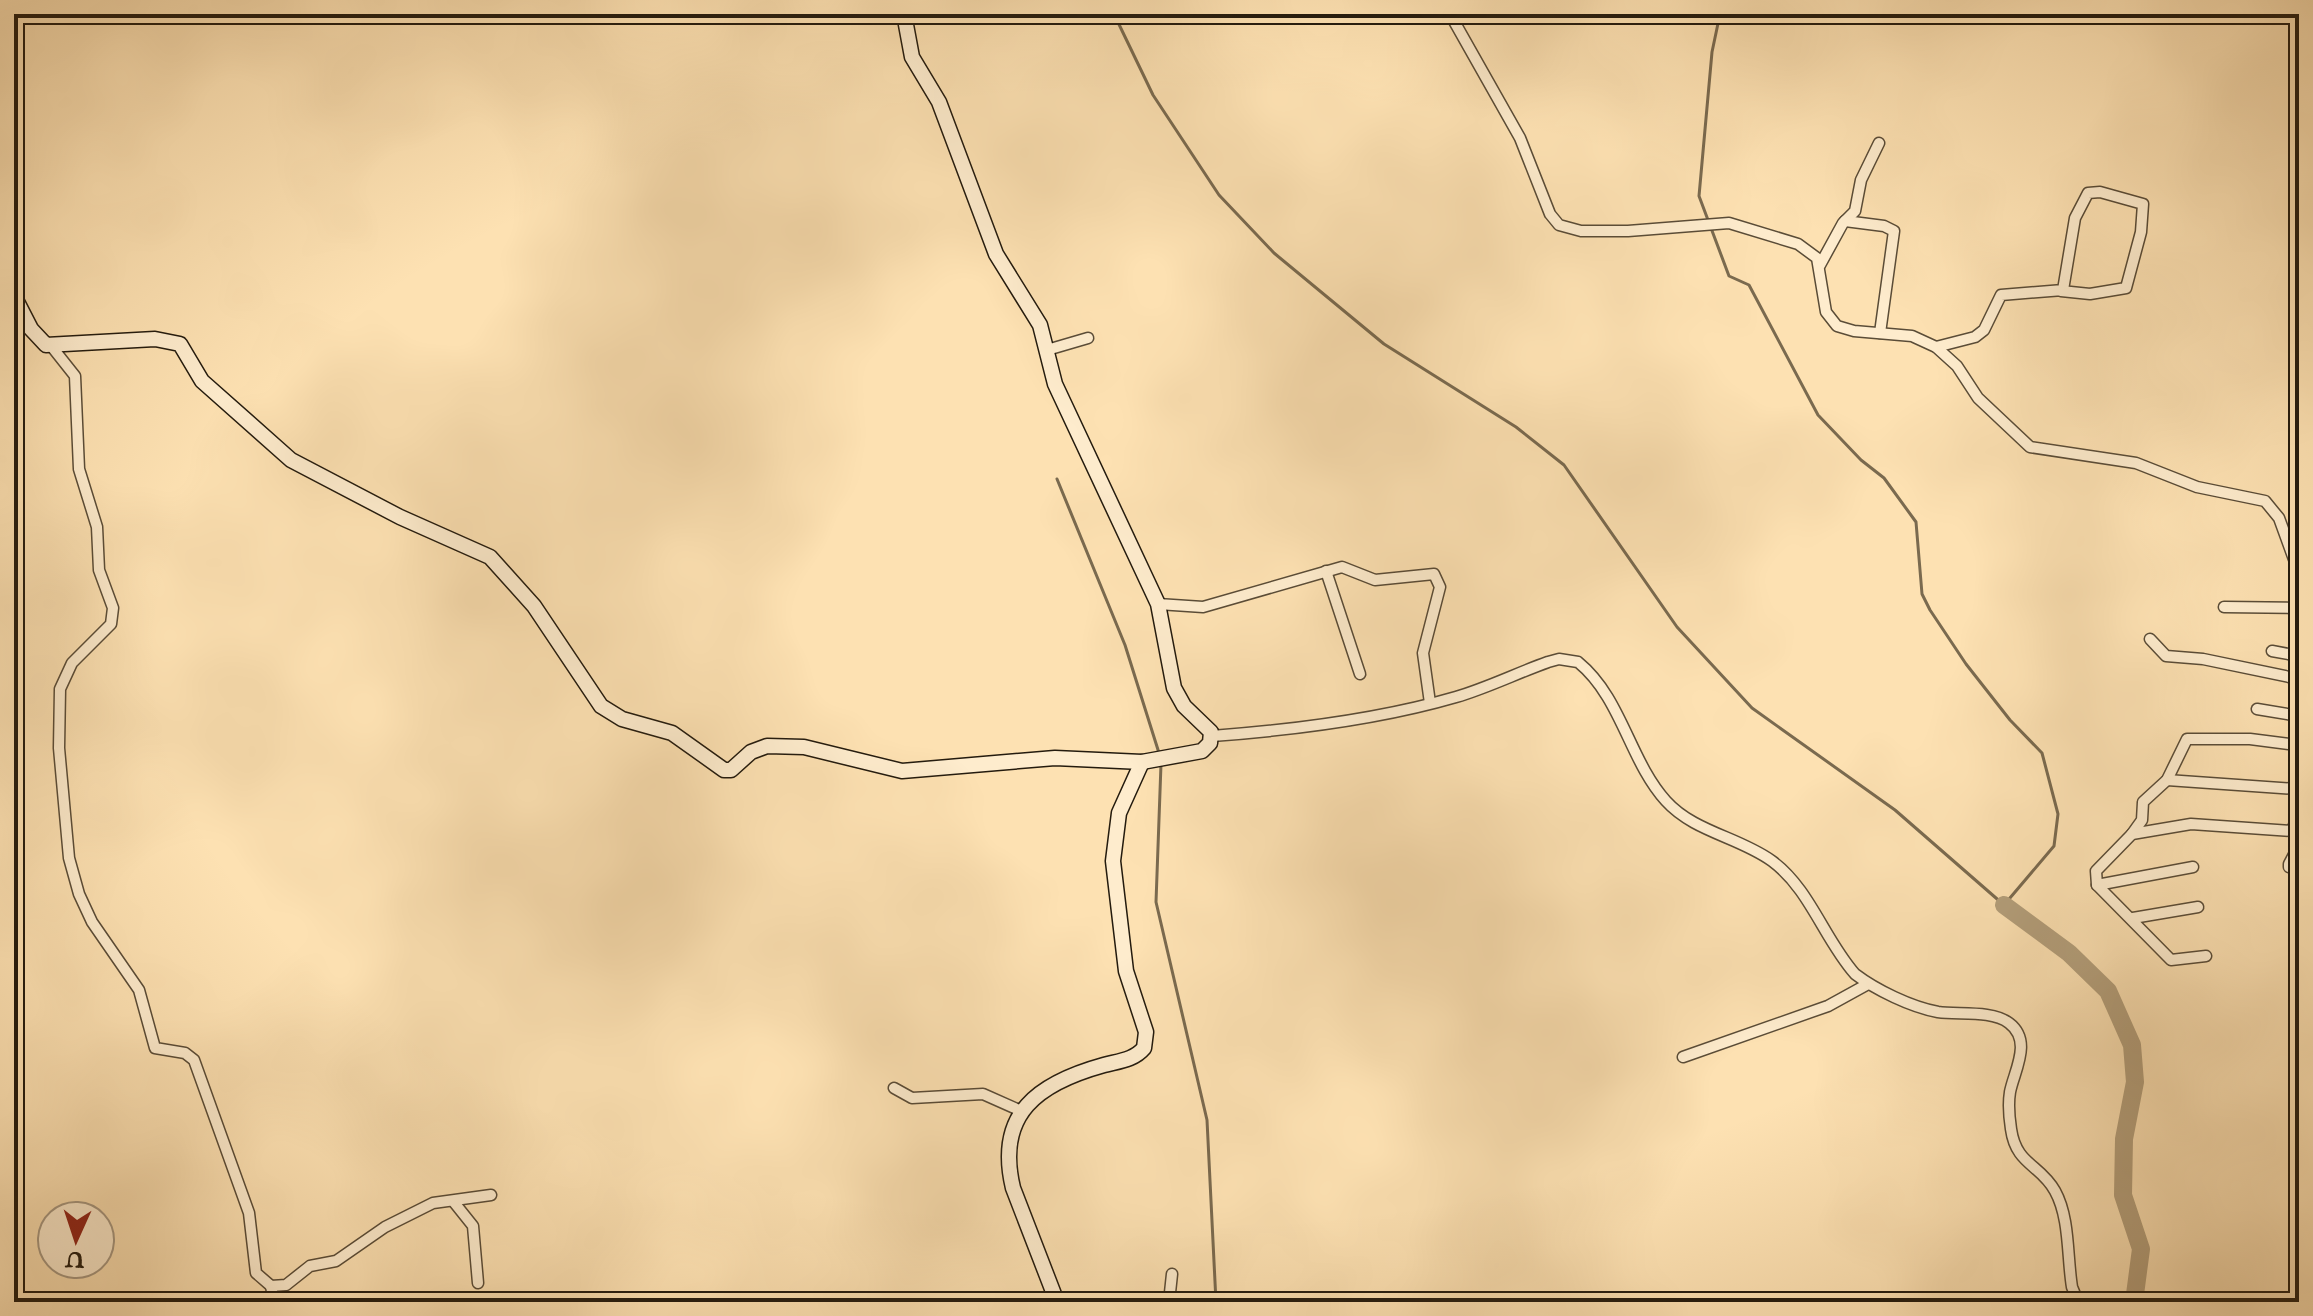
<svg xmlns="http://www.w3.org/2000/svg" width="2313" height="1316" viewBox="0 0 2313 1316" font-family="'IM FELL English',serif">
  <rect width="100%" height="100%" fill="#fde1b2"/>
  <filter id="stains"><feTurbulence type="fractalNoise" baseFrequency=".0025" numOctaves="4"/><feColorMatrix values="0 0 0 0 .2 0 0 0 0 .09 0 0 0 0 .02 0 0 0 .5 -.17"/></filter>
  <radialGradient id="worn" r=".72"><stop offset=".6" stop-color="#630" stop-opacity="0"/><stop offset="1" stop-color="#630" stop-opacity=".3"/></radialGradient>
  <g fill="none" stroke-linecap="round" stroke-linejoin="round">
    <!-- stream -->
    <g stroke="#7a6a4f" stroke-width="3">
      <path d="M 1114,14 L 1153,95 L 1219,195 L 1274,253 L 1384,344 L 1516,427 L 1564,465 L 1677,627 L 1752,708 L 1895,810 L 2004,905 L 2054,846 L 2058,814 L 2042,753 L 2010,720 L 1966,664 L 1930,610 L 1922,594 L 1916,522 L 1884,478 L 1861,460 L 1818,415 L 1749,285 L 1729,276 L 1699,196 L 1712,52 L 1720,14"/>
      <path d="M 2296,14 L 2299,18"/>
      <path d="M 1057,479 L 1125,645 L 1159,753"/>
      <path d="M 1161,764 L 1156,902 L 1207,1120 L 1216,1302"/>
    </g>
    <!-- river -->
    <path stroke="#b39e7a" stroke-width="18" d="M 2004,905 L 2069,953 L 2108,991 L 2132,1045 L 2135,1082 L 2124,1139 L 2123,1195 L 2141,1249 L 2134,1302"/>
    <!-- street casing -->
    <g stroke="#5a4c37" stroke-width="13">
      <g id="street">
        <path d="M 1450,14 L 1520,138 L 1550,214 L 1559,225 L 1581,231 L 1628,231 L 1729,223 L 1798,244 L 1817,258 L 1826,312 L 1837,326 L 1854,331 L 1912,336 L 1936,347 L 1957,366 L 1978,398 L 2030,447 L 2136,463 L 2197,487 L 2265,501 L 2279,518 L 2299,573"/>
        <path d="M 1845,221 L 1884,226 L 1894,231 L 1880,333"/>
        <path d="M 1820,265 L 1843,223 L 1855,211 L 1861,180 L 1879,143"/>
        <path d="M 52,347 L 75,376 L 79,469 L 97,527 L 99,570 L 113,608 L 111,624 L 72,663 L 60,689 L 59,748 L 69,858 L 79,894 L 92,922 L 139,990 L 155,1048 L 185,1053 L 194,1060 L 249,1213 L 256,1273 L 271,1286 L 286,1285 L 310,1266 L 336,1261 L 385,1227 L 433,1203 L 491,1195"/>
        <path d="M 1936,347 L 1975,337 L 1984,330 L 2001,295 L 2063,290 L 2075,218 L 2088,193 L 2100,192 L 2143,204 L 2141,232 L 2126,288 L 2090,294 L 2061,291"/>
        <path d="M 1047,350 L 1088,338"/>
        <path d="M 1326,571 L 1360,674"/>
        <path d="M 1158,604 L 1203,607 L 1342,567 L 1375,580 L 1434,574 L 1440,587 L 1423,653 L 1430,703"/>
        <path d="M 2224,607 L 2299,608"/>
        <path d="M 2150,639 L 2166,656 L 2203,659 L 2299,679"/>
        <path d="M 2272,651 L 2299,656"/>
        <path d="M 2257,709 L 2299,716"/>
        <path d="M 1212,736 C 1293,730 1377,720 1456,697 C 1487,688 1517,673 1548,662 L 1559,659 L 1578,662 C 1622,698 1629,760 1666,801 C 1694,832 1739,837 1772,861 C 1810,889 1824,939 1855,974 C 1876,990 1911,1007 1938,1012 C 1958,1015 1992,1010 2009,1023 C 2033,1041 2014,1071 2010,1092 C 2008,1104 2009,1116 2011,1129 C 2016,1165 2040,1164 2055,1191 C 2070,1218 2067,1257 2072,1287 L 2078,1302"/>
        <path d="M 2167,780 L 2296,789"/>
        <path d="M 2132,834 L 2142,820 L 2143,802 L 2167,780 L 2187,739 L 2250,739 L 2297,745"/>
        <path d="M 2299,845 L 2289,864 L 2289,867 L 2299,868"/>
        <path d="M 2097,885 L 2193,867"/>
        <path d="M 2133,918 L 2198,907"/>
        <path d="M 2206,956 L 2171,960 L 2097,885 L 2096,871 L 2132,834 L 2191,824 L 2292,831 L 2295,822 L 2298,716"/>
        <path d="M 1683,1057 L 1828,1006 L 1868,984"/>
        <path d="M 894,1088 L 912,1098 L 983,1094 L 1019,1110"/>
        <path d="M 453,1201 L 473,1226 L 478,1283"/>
        <path d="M 271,1286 L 274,1302"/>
        <path d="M 1169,1302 L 1172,1274"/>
      </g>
    </g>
    <!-- secondary casing -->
    <g stroke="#241b0e" stroke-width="17">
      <g id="secondary">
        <path d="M 14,296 L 31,329 L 46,345 L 155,339 L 180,344 L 202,381 L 291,460 L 400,517 L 490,557 L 534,606 L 601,706 L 622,719 L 672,733 L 724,770 L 731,770 L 751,752 L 767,746 L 804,747 L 902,771 L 1055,758 L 1142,762 L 1202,751 L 1210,743 L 1211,732 L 1184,706 L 1174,688 L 1158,604 L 1055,384 L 1040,325 L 996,254 L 939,102 L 912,57 L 904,14"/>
        <path d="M 1057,1302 L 1013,1188 C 995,1113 1039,1083 1104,1065 C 1119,1061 1134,1060 1144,1048 L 1146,1032 L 1126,971 L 1113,861 L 1119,813 L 1142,762"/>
      </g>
    </g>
    <!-- street -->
    <use href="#street" stroke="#feeccd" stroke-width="10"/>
    <!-- secondary -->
    <use href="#secondary" stroke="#feeccd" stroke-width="14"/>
  </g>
  <!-- margin -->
  <rect width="2313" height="1316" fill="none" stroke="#fde1b2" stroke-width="48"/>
  <rect x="16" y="16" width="2281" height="1284" fill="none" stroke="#241b0e" stroke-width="4"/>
  <rect x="24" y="24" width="2265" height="1268" fill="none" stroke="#241b0e" stroke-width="2"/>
  <!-- north arrow -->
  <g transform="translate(76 1240) rotate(183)"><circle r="38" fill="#feeccd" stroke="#a79881" stroke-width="2"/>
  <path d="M0-6L14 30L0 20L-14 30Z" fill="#8f2418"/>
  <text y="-12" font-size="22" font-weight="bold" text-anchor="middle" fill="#241b0e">U</text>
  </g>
  <rect width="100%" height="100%" filter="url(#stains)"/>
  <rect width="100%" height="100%" fill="url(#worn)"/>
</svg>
